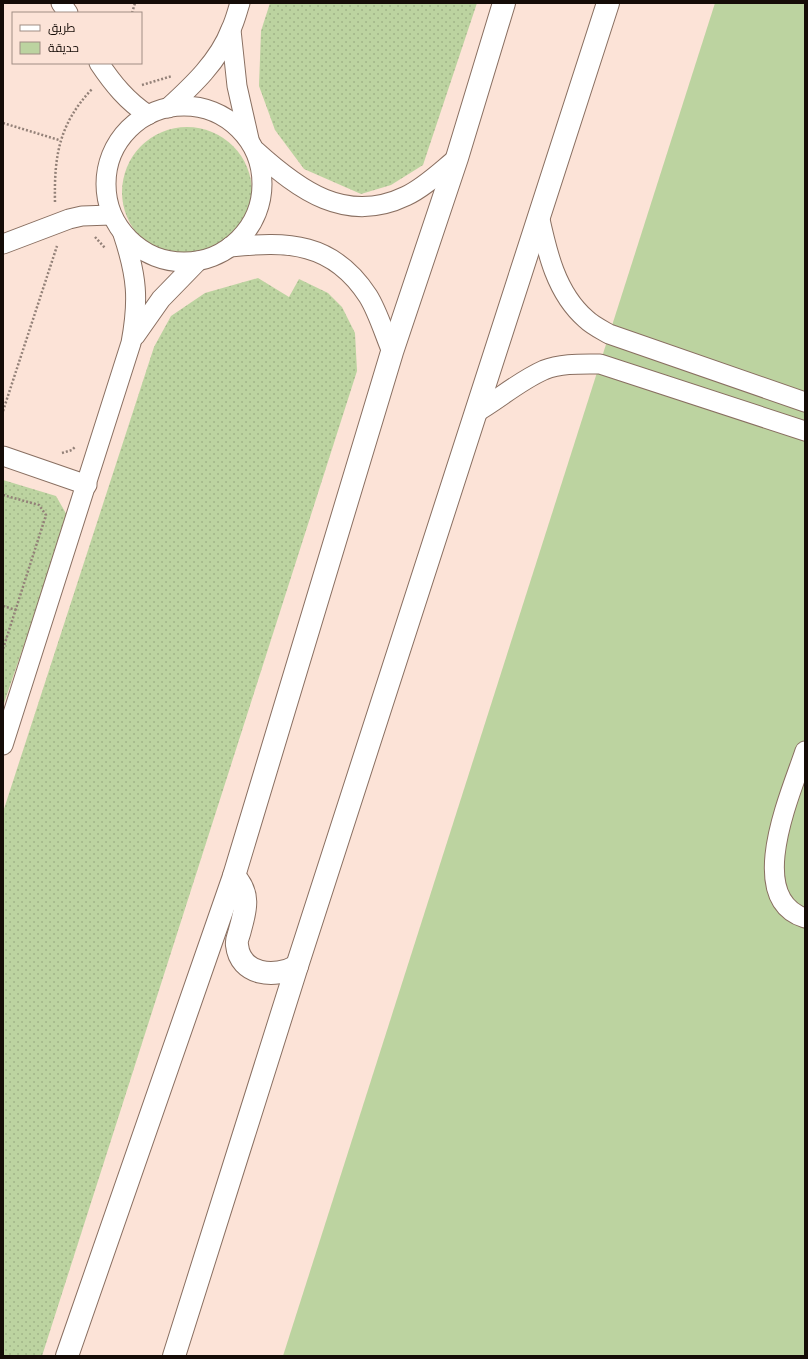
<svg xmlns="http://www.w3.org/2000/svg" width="808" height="1359" viewBox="0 0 808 1359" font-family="Roboto,Cairo,sans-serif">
  <defs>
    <pattern id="grass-dots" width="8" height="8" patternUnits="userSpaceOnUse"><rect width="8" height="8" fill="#bcd3a0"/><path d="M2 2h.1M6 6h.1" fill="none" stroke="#a1b488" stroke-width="1.8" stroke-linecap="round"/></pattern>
  </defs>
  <rect width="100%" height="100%" fill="#fce3d7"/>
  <!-- grass -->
  <g fill="url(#grass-dots)">
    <path d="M 270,3 L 477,3 L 423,165 L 391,185 L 361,194 L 304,169 L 275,130 L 259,86 L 261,31 Z"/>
    <circle cx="187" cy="192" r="65"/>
    <path d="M 258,278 L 289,297 L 299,279 L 328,293 L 342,307 L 355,333 L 357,371 L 42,1356 L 3,1356 L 3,812 L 154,347 L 171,316 L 205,293 Z"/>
    <path d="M 3,480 L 56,496 L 68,517 L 3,706 Z"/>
  </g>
  <!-- park -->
  <path fill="#bcd3a0" d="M 715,3 L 805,3 L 805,1356 L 283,1356 Z"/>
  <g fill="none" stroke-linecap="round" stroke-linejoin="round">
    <!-- minor casing -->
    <g stroke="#896f61" stroke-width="21">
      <g id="minor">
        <path d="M 61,3 L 68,13"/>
        <path d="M 231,30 L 237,86 L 249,139"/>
        <path d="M 99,63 C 113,84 127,101 148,115"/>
        <circle cx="184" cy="184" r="78"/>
        <path d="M 168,108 C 192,86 219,61 231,29 C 235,21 237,12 240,3"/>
        <path d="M 256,151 C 299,190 346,225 406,196 C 425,187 441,171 457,158"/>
        <path d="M 539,215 C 547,252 556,293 586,319 C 592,325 602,330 609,334 L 805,402"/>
        <path d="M 3,244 L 69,219 L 82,216 L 111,215"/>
        <path d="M 230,247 C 288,241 333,242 368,296 C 378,312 384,333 392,352"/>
        <path d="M 135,336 L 161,299 L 198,261"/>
        <path d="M 475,413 C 498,400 519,381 544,370 C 561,363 582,364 600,364 L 805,431"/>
        <path d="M 3,456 L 87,485"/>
        <path d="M 3,745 L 131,343 C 139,300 137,276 123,234"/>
        <path d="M 805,751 C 792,791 743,898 805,918"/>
      </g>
    </g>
    <!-- tertiary casing -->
    <g stroke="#896f61" stroke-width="24">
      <g id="tertiary">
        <path d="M 234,876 C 250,893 246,909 240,930 C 239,935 236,940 237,945 C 240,975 275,979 297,966"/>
        <path d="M 67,1356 L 234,876 L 392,352 L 457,158 L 504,3"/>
        <path d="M 174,1356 L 297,966 L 608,3"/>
      </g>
    </g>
    <!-- path -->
    <g stroke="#938178" stroke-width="2.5" stroke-dasharray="2 2" stroke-linecap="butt">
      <path d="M 132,13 L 135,3"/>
      <path d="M 142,85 L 172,76"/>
      <path d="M 3,123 L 59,140"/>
      <path d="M 55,202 C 54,156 59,124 92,89"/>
      <path d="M 95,237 L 105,248"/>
      <path d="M 3,411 L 57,246"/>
      <path d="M 62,453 L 72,450 L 75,447"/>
      <path d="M 3,495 L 39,505 L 46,515 L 3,649"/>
      <path d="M 3,606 L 16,610"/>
    </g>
    <!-- minor -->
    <use href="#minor" stroke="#fff" stroke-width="19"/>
    <!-- tertiary -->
    <use href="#tertiary" stroke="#fff" stroke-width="22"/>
  </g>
  <!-- border -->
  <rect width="808" height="1359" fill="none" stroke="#150c07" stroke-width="8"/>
  <!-- legend -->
  <rect x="12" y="12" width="130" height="52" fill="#fce3d7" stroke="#a08d84"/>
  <rect x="20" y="25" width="20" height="6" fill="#ffffff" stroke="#a08d84"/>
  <text x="48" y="32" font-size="12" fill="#150c07">طريق</text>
  <rect x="20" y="42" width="20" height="12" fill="#bcd3a0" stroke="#a08d84"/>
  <text x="48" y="52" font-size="12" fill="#150c07">حديقة</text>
</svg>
